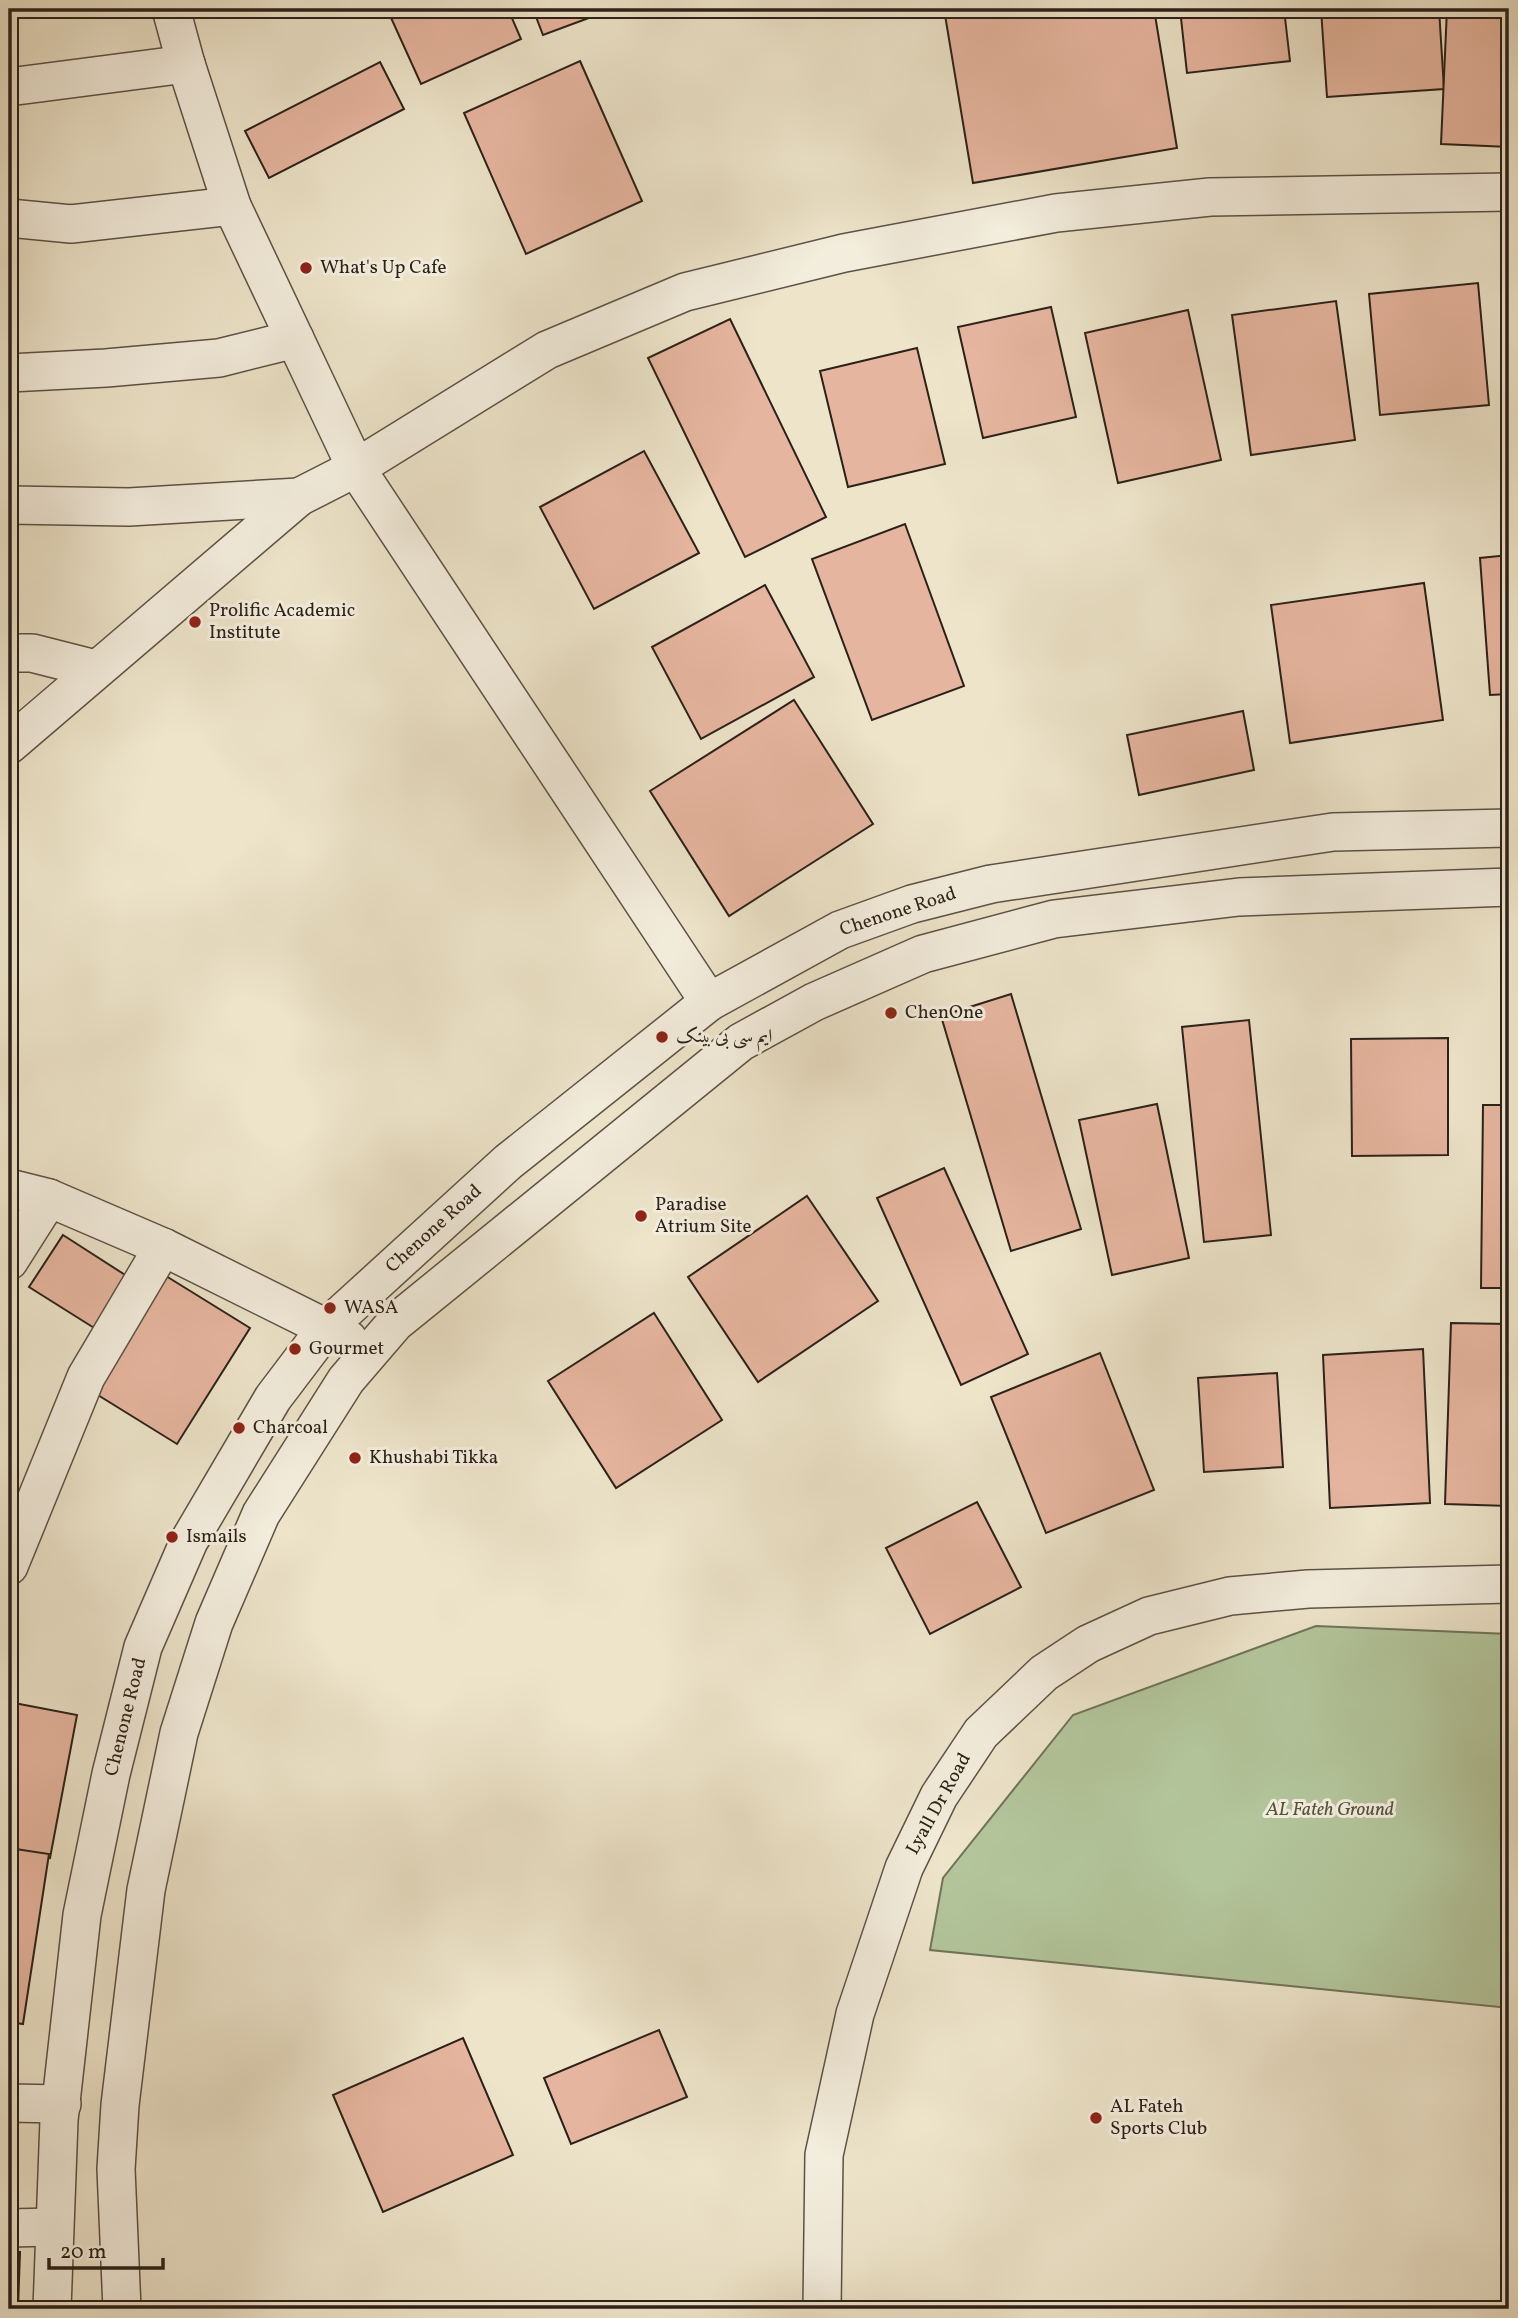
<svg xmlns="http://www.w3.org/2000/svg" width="1518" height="2318" viewBox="0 0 1518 2318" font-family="Vollkorn,Amiri,serif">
  <rect width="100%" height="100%" fill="#ede4ca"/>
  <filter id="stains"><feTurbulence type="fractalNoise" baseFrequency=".00286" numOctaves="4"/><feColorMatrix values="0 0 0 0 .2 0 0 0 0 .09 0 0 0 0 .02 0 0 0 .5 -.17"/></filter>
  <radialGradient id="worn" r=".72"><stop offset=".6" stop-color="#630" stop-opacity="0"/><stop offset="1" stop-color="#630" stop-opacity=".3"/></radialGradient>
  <!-- green -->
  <path fill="#b3c59b" stroke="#70735a" stroke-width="2" d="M 1316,1626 L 1509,1634 L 1509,2008 L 930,1950 L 943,1878 L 1073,1715 Z"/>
  <!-- building -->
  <g fill="#e6b59f" stroke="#2c2119" stroke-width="2">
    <path d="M 387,9 L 508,9 L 521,39 L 421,84 Z"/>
    <path d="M 533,9 L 613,9 L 543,35 Z"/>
    <path d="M 944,9 L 1154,9 L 1177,148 L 973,183 Z"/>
    <path d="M 1180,9 L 1284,9 L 1290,61 L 1187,73 Z"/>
    <path d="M 1321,9 L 1439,9 L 1444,89 L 1327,97 Z"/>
    <path d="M 1447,9 L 1509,9 L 1509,147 L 1441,144 Z"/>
    <path d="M 580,61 L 642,201 L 526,254 L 464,113 Z"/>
    <path d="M 380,62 L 404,109 L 269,178 L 245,131 Z"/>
    <path d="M 1478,283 L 1489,405 L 1380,415 L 1369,294 Z"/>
    <path d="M 1336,301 L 1355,440 L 1251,455 L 1232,315 Z"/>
    <path d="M 1051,307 L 1076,417 L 983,438 L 958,327 Z"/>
    <path d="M 1188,310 L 1221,460 L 1118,483 L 1085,333 Z"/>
    <path d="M 730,319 L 826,517 L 745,557 L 648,358 Z"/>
    <path d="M 917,348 L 945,464 L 848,487 L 820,371 Z"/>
    <path d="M 644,451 L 699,553 L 594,609 L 540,507 Z"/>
    <path d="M 905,524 L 964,686 L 872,720 L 812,559 Z"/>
    <path d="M 1509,555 L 1509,694 L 1490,695 L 1480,558 Z"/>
    <path d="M 1424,583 L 1443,720 L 1290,743 L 1271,605 Z"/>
    <path d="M 765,585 L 814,677 L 701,739 L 652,647 Z"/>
    <path d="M 794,700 L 873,824 L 729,916 L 650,791 Z"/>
    <path d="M 1243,711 L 1254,770 L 1139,795 L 1127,735 Z"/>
    <path d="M 1011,994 L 1081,1229 L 1011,1251 L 941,1016 Z"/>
    <path d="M 1249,1020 L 1271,1235 L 1204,1242 L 1182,1027 Z"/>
    <path d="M 1448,1038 L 1448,1155 L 1352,1156 L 1351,1039 Z"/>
    <path d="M 1157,1104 L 1189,1258 L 1112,1275 L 1079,1120 Z"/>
    <path d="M 1483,1105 L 1509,1105 L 1509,1288 L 1481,1288 Z"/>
    <path d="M 944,1168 L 1028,1354 L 961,1385 L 877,1198 Z"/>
    <path d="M 807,1196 L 878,1301 L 758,1382 L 688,1277 Z"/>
    <path d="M 63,1235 L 133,1280 L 99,1331 L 29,1287 Z"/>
    <path d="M 166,1276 L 250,1328 L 177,1444 L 93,1392 Z"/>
    <path d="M 654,1313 L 722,1420 L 616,1488 L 548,1381 Z"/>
    <path d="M 1451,1323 L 1509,1324 L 1509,1506 L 1445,1504 Z"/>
    <path d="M 1423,1349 L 1430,1503 L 1330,1508 L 1323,1355 Z"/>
    <path d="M 1100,1353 L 1154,1490 L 1046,1533 L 991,1397 Z"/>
    <path d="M 1277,1373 L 1283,1467 L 1204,1472 L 1198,1378 Z"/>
    <path d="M 977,1502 L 1021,1587 L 930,1634 L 886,1548 Z"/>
    <path d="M 9,1702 L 77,1715 L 50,1858 L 9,1850 Z"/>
    <path d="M 9,1848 L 49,1854 L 23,2024 L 9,2022 Z"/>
    <path d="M 659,2030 L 687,2097 L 571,2144 L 544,2078 Z"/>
    <path d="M 463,2038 L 513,2155 L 383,2212 L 333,2095 Z"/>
    <path d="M 9,2252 L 20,2252 L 18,2309 L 9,2309 Z"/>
  </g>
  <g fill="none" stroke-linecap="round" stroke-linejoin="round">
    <!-- minor casing -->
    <g stroke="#5c5245" stroke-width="40">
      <g id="minor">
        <path d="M 171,9 L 186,64 L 232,206 L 356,468 L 709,1002"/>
        <path d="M 9,87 L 186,64"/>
        <path d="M 9,218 L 71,224 L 232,206"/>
        <path d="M 9,373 L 106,368 L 219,358 L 295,339"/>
        <path d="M 9,505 L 129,507 L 299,497"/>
        <path d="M 9,653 L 32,653 L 95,669"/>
        <path d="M 9,745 L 299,497 L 356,468 L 547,350 L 685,292 L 844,253 L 1056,213 L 1210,197 L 1509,192"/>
        <path d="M 9,1188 L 49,1198"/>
        <path d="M 9,1261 L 49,1198 L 163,1247 L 348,1339"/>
        <path d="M 9,1566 L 86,1377 L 163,1247"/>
        <path d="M 9,2103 L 62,2104"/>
        <path d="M 9,2228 L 53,2227"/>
        <path d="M 52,2309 L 59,2120 L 82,1915 L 111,1774 L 143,1647 L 189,1541 L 273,1398 L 326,1328 L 508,1162 L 709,1002 L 840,930 L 912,904 L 991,884 L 1333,832 L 1509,828"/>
        <path d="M 122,2309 L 116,2169 L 120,2105 L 146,1890 L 179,1733 L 214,1623 L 261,1514 L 346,1380 L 395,1323 L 741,1042 L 814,1002 L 923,954 L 1054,919 L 1239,897 L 1509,887"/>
        <path d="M 822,2309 L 824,2155 L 855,2014 L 904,1868 L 939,1796 L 981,1733 L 1044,1673 L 1088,1644 L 1149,1616 L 1230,1596 L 1308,1589 L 1509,1584"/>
      </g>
    </g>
    <!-- minor -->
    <use href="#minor" stroke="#f3eddd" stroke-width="37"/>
  </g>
  <!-- markers -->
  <g fill="#8f2418" stroke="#f3eddd" stroke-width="2.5">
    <circle cx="306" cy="268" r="7"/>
    <circle cx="195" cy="622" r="7"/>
    <circle cx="891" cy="1013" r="7"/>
    <circle cx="662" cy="1037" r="7"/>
    <circle cx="641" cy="1216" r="7"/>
    <circle cx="330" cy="1308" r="7"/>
    <circle cx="295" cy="1349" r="7"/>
    <circle cx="239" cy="1428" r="7"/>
    <circle cx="355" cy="1458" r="7"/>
    <circle cx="172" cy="1537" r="7"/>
    <circle cx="1096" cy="2118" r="7"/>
  </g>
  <g text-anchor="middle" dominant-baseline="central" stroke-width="6" stroke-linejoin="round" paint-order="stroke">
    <!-- poi labels -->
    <g font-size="19" fill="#2c2119" stroke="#f3eddd" text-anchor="start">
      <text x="320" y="268">What's Up Cafe</text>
      <text x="209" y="611">Prolific Academic<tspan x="209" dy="22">Institute</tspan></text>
      <text x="905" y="1013">ChenOne</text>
      <text x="676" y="1037">ایم سی بی بینک</text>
      <text x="655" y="1205">Paradise<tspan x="655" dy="22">Atrium Site</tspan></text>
      <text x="344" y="1308">WASA</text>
      <text x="309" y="1349">Gourmet</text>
      <text x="253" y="1428">Charcoal</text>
      <text x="369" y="1458">Khushabi Tikka</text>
      <text x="186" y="1537">Ismails</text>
      <text x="1110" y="2107">AL Fateh<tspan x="1110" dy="22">Sports Club</tspan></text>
    </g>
    <!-- street labels -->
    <g font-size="19" fill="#2c2119" stroke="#f3eddd">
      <text transform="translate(898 912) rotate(-18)">Chenone Road</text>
      <text transform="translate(434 1229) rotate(-42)">Chenone Road</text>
      <text transform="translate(126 1717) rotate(-76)">Chenone Road</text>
      <text transform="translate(939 1804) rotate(-61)">Lyall Dr Road</text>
    </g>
    <!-- park labels -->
    <g font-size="19" font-style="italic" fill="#545240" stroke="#f3eddd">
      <text x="1330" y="1810">AL Fateh Ground</text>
    </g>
  </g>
  <!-- margin -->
  <rect width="1518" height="2318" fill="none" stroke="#ede4ca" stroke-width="35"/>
  <rect x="10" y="10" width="1497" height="2297" fill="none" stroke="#2c2119" stroke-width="3.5"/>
  <rect x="18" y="18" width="1483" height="2283" fill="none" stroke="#2c2119" stroke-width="2"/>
  <!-- scale -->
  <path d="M49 2258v10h114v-10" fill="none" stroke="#2c2119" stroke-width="3.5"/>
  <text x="60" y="2258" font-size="21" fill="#2c2119" stroke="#f3eddd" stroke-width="5" paint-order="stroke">20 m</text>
  <rect width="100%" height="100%" filter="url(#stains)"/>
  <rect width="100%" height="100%" fill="url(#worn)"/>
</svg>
